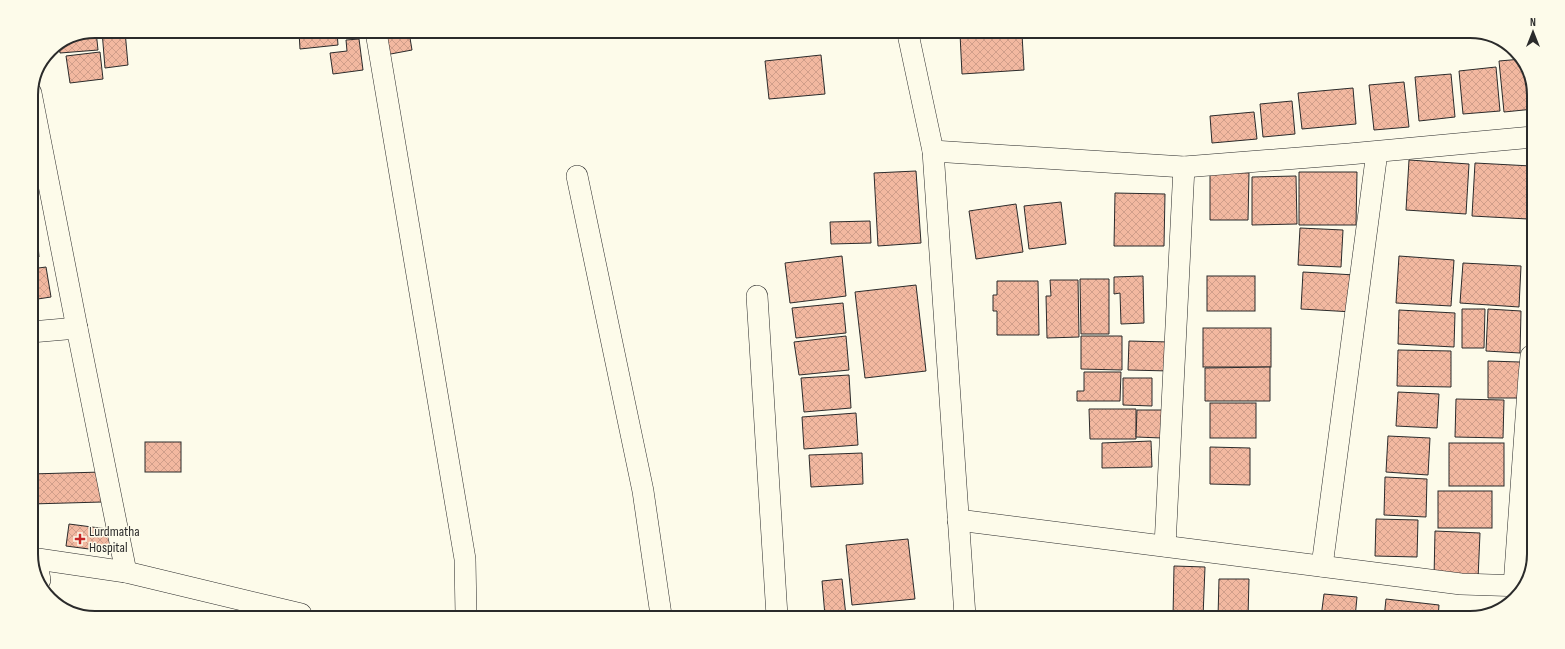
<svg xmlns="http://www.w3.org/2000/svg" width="1565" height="649" viewBox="0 0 1565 649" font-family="'Sofia Sans Condensed',sans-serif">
  <defs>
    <pattern id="building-cross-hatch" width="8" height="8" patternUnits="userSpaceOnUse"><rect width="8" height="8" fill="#f2b8a0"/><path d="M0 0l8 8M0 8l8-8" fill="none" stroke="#d09e8a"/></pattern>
  </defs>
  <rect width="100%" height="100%" fill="#fdfbea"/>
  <!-- building -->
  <g fill="url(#building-cross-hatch)" stroke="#2b2b2b">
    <path d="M 96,31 L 98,50 L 60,53 L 59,46 Z"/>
    <path d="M 102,31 L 125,31 L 128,65 L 105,68 Z"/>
    <path d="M 246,32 L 278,32 L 278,33 L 247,37 Z"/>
    <path d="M 299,32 L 337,32 L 338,45 L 300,49 Z"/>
    <path d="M 376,32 L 409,32 L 412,50 L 380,56 Z"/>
    <path d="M 960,34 L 1022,34 L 1024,70 L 962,74 Z"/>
    <path d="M 359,39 L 363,70 L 333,74 L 330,53 L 347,51 L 346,40 Z"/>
    <path d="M 100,52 L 103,79 L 70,83 L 66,56 Z"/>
    <path d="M 821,55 L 825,94 L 769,99 L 765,61 Z"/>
    <path d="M 1522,59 L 1534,91 L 1534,109 L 1504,112 L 1499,61 Z"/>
    <path d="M 1496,67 L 1500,111 L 1463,114 L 1459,71 Z"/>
    <path d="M 1451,74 L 1455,117 L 1419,121 L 1415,77 Z"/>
    <path d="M 1404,82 L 1409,127 L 1374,130 L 1369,85 Z"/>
    <path d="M 1353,88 L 1356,124 L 1302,129 L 1298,93 Z"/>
    <path d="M 1292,101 L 1295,134 L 1263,137 L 1260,104 Z"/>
    <path d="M 1254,112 L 1257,139 L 1212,143 L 1210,116 Z"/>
    <path d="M 1409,160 L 1469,164 L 1466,214 L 1406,210 Z"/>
    <path d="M 1475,163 L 1531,166 L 1528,219 L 1472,216 Z"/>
    <path d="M 916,171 L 921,243 L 878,246 L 874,173 Z"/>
    <path d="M 1210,172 L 1249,173 L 1248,220 L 1210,220 Z"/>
    <path d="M 1299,172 L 1357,172 L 1356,225 L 1299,225 Z"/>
    <path d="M 1296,176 L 1297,224 L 1252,225 L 1252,177 Z"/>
    <path d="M 1115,193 L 1165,194 L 1164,246 L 1114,246 Z"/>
    <path d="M 1061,202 L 1066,244 L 1029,249 L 1024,206 Z"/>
    <path d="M 1016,204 L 1023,252 L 976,259 L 969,211 Z"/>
    <path d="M 31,221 L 36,221 L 39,257 L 31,257 Z"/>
    <path d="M 870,221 L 871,243 L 831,244 L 830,222 Z"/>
    <path d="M 1300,228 L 1343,230 L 1341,267 L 1298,265 Z"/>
    <path d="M 842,256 L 846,296 L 790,303 L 785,263 Z"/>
    <path d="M 1399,256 L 1454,260 L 1451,306 L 1396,303 Z"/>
    <path d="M 1463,263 L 1521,266 L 1519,307 L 1460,303 Z"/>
    <path d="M 46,267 L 51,297 L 31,300 L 31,269 Z"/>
    <path d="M 1303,272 L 1355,275 L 1353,312 L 1301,309 Z"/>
    <path d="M 1143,276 L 1144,323 L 1121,324 L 1120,293 L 1114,294 L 1114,277 Z"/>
    <rect x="1207" y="276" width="48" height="35"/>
    <path d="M 1080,279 L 1109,279 L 1109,334 L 1081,334 Z"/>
    <path d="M 1050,280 L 1078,280 L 1079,337 L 1047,338 L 1046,296 L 1051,296 Z"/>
    <path d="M 997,281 L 1038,281 L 1039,335 L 997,335 L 997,311 L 993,311 L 993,295 L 997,295 Z"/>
    <path d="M 916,285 L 926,371 L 865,378 L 855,292 Z"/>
    <path d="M 843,303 L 846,333 L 796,338 L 792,308 Z"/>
    <path d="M 1462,309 L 1485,309 L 1484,348 L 1462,348 Z"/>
    <path d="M 1488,309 L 1521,311 L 1520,353 L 1486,351 Z"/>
    <path d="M 1399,310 L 1455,313 L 1454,347 L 1398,344 Z"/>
    <rect x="1203" y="328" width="68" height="39"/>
    <path d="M 846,336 L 849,370 L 799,375 L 794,342 Z"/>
    <path d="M 1081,336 L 1122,336 L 1122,370 L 1081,369 Z"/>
    <path d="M 1129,341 L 1170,342 L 1170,371 L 1128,370 Z"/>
    <path d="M 1398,350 L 1451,351 L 1451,387 L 1397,386 Z"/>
    <path d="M 1488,361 L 1520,362 L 1520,398 L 1488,398 Z"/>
    <path d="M 1270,367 L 1270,401 L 1205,401 L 1205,368 Z"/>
    <path d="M 1084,372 L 1121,372 L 1120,401 L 1077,401 L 1077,391 L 1084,391 Z"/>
    <path d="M 849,375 L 851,408 L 804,412 L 801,378 Z"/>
    <path d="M 1123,378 L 1152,378 L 1152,406 L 1123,405 Z"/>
    <path d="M 1398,392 L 1439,394 L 1437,428 L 1396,426 Z"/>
    <path d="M 1456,399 L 1504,400 L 1503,438 L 1455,437 Z"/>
    <rect x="1210" y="403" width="46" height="35"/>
    <path d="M 1089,409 L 1136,409 L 1136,439 L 1090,439 Z"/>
    <path d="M 1137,410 L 1163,410 L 1162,438 L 1136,437 Z"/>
    <path d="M 856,413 L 858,445 L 804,449 L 802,417 Z"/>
    <path d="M 1388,436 L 1430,438 L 1428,475 L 1386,472 Z"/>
    <path d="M 1151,441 L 1152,467 L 1102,468 L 1102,443 Z"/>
    <rect x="145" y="442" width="36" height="30"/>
    <rect x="1449" y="443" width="55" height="43"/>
    <path d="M 1210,447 L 1250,448 L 1250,485 L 1210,484 Z"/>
    <path d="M 862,453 L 863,484 L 811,487 L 809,455 Z"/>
    <path d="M 102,472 L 102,502 L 31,504 L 31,474 Z"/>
    <path d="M 1385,477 L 1427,479 L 1426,517 L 1384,515 Z"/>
    <rect x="1438" y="491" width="54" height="37"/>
    <path d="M 1376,519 L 1418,520 L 1417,557 L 1375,556 Z"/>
    <path d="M 69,524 L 115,530 L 112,552 L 66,546 Z"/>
    <path d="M 1435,531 L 1480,533 L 1478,579 L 1434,578 Z"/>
    <path d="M 908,539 L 915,599 L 852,605 L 846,545 Z"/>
    <path d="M 1174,566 L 1205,567 L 1203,617 L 1173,617 Z"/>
    <path d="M 842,579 L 846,616 L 825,616 L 822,581 Z"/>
    <path d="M 1219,579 L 1249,579 L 1248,617 L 1218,617 Z"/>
    <path d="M 1324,594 L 1357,597 L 1355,618 L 1321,617 Z"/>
    <path d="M 1386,599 L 1439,605 L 1438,618 L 1384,618 Z"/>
  </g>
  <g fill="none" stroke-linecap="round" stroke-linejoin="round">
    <!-- minor casing -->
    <g stroke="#2b2b2b" stroke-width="22">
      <g id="minor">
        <path d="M 376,32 L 465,559 L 466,615"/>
        <path d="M 908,34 L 933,151 L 965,616"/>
        <path d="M 31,93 L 77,328 L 126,572"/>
        <path d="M 933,151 L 1184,167 L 1349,154 L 1533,137"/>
        <path d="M 577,176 L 643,491 L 661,615"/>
        <path d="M 757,296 L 777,616"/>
        <path d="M 31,332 L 77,328"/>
        <path d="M 958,520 L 1461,584 L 1523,586"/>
        <path d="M 1165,546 L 1184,167"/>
        <path d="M 31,558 L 126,572 L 301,614"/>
        <path d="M 36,559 L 40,580"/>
        <path d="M 1322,566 L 1377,152"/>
        <path d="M 1514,586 L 1529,376 L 1531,356"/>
      </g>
    </g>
    <!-- minor -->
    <use href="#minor" stroke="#fdfbea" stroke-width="21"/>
  </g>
  <!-- markers -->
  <path fill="#c62828" stroke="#fdfbea" stroke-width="1.5" d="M78 533h4v4h4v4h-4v4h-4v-4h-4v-4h4z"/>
  <g text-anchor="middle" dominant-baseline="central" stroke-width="3" stroke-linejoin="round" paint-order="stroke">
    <!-- poi labels -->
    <g font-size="14" fill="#2b2b2b" stroke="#fdfbea" text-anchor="start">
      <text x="89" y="531">Lurdmatha<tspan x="89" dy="16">Hospital</tspan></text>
    </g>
  </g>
  <!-- crop -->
  <path d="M0 0H1565V649H0ZM95 38H1470A57 57 0 0 1 1527 95V554A57 57 0 0 1 1470 611H95A57 57 0 0 1 38 554V95A57 57 0 0 1 95 38Z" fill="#fdfbea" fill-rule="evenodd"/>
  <path fill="none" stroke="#2b2b2b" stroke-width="2" d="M95 38H1470A57 57 0 0 1 1527 95V554A57 57 0 0 1 1470 611H95A57 57 0 0 1 38 554V95A57 57 0 0 1 95 38Z"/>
  <!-- north arrow -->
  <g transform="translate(1533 32)" stroke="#fdfbea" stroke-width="3" paint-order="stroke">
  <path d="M0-3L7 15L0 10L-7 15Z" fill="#2b2b2b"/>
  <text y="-6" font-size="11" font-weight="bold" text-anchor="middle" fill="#2b2b2b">N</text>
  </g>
</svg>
